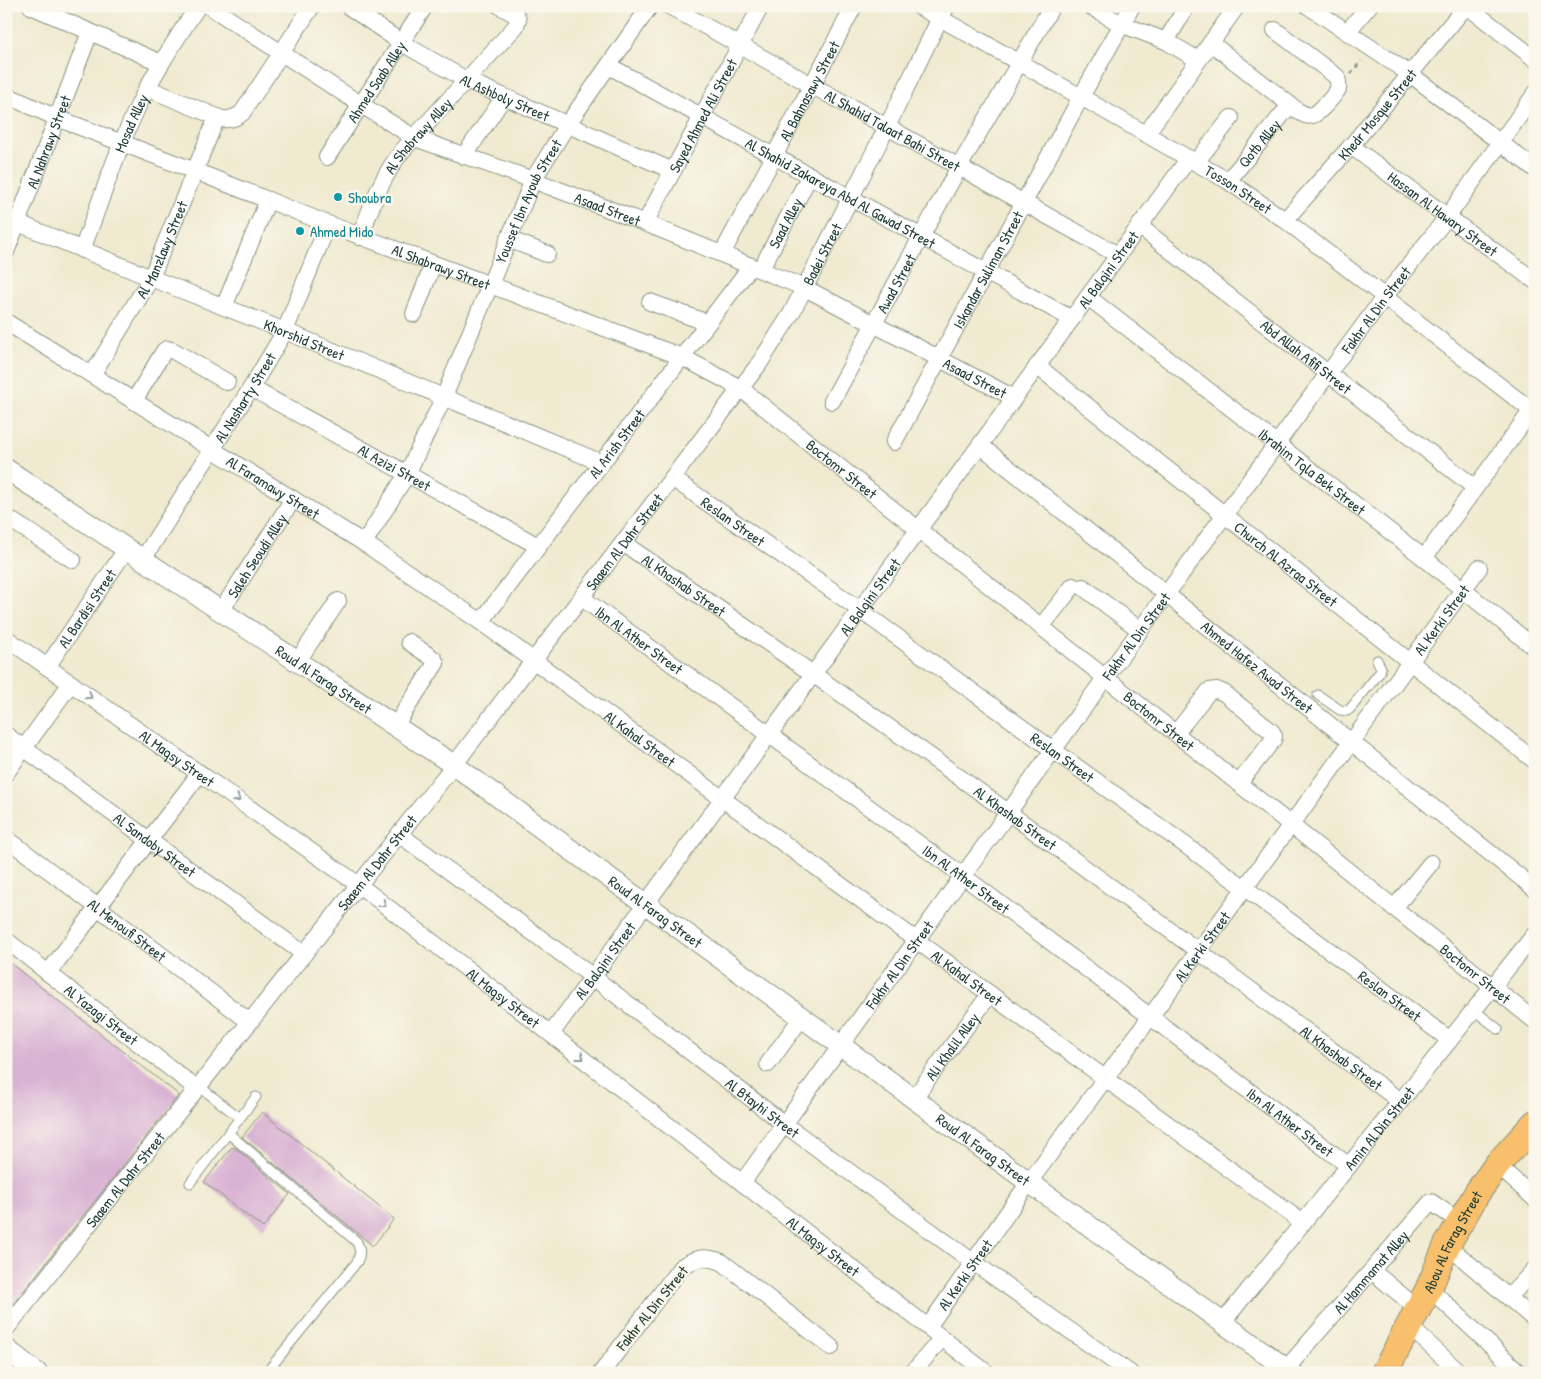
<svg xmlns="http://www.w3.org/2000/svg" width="1541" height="1379" font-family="'Patrick Hand',sans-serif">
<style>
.building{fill:#d9b3d3}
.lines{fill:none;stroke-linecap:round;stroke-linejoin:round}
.service-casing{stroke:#889482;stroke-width:11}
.minor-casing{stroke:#889482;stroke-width:18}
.tertiary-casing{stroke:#889482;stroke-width:22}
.primary-casing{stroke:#889482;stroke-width:28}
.path{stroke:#889482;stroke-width:2.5;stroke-dasharray:4 4;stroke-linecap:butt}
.service{stroke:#fff;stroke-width:9}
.minor{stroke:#fff;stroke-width:16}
.tertiary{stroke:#fff;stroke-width:20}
.primary{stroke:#f8bf6c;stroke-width:26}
.oneway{stroke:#8f9e9a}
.culture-dot{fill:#0f9aa8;stroke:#fbf7ec;stroke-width:2}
.labels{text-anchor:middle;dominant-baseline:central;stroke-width:5;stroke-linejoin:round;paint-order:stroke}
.street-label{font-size:15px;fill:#1f3d34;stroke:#fbf7ec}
.culture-label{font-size:15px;fill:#0d838f;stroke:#fbf7ec;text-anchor:start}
</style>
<rect width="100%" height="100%" fill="#fbf7ec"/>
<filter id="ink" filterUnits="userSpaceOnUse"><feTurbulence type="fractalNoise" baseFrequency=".02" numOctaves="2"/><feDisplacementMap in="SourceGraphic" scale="10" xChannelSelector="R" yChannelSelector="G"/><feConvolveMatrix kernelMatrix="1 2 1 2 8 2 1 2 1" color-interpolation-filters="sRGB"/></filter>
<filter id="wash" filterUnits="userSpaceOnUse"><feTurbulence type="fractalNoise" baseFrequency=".0096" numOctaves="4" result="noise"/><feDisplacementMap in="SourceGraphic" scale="20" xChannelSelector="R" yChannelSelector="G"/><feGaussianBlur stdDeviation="1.12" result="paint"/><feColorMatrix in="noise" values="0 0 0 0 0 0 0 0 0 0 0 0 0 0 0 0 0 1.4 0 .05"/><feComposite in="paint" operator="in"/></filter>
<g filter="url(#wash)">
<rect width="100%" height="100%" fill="#f0ead0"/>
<g id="blocks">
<path class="building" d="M6,960L179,1095L6,1313Z
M262,1112L394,1219L373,1246L242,1137Z
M232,1147L233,1148L234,1147L290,1194L263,1228L204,1182Z"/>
</g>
</g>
<g filter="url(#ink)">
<use href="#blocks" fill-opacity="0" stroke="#889482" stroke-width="1"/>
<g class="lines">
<g class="service-casing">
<path id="service" d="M1318,695L1340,710L1347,711L1350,709L1380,672L1381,668L1377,660
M1474,1010L1498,1029
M200,1087L240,1118
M228,1133L357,1242C360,1250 361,1254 357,1262L266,1373
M190,1183L256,1097"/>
</g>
<g class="minor-casing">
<g id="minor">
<path d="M31,6L161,63"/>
<path id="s1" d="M209,6L360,104L415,138L533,180L645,223L805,288L1014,398"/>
<path id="s2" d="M348,6L402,43L466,80L673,171"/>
<path id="s3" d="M669,6L1118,255"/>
<path id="s4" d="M918,6L1081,97L1228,181L1285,220L1531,410"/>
<path d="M1090,6L1121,24L1166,41L1198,60"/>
<path d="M1308,6L1410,74L1535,169"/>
<path d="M1467,6L1535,59"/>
<path d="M1347,32L1369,6"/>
<path d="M1166,41L1187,6"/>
<path d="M1211,43L1298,111C1303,114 1307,117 1313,115C1319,113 1335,95 1338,89C1339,85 1338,81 1337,77L1275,30"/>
<path id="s5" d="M609,66L1072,319"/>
<path d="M147,88L222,119C230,120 236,118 242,113L312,6"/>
<path id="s6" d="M6,95L57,118L195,171L328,224L682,357L740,388L1291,825L1535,1021"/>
<path d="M1146,134L1237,6"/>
<path id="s7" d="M1351,146L1535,281"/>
<path d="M464,156L504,97"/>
<path id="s8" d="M327,157L425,6"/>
<path d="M1196,162L1231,118"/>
<path id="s9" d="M1228,181L1290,105"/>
<path id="s10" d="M6,218L151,278L285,331L602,463"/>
<path id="s11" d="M1285,220L1351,146L1466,6"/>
<path id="s12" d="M645,223L761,6"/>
<path id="s13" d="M1139,226L1474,487"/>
<path id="s14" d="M360,237C372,205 381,178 402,151L516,26L518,19L516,15L500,6"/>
<path d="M508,239L547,254"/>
<path id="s15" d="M82,250C102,198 119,143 144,94C160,63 179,35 198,6"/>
<path id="s16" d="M6,252L90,32"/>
<path id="s17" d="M722,254L854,6"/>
<path id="s18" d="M761,269L810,175"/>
<path id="s19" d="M1088,297L1424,558L1535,648"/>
<path d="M650,302L708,323"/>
<path d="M224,307L268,200"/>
<path d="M414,314L433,264"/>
<path id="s20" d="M6,322L364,543L481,622L1303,1223"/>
<path id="s21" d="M1037,366L1535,761"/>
<path id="s22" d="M92,375L151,278L217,117"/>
<path id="s23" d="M251,388L538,546"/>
<path d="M134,401L164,351L167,349L172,350L227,382"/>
<path id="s24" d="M832,401L959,167L1052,6"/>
<path id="s25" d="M894,442L1081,97L1132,6"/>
<path id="s26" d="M980,445L1535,889"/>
<path id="s27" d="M672,478L860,610L1053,750L1245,888L1450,1040"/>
<path d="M6,517L73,560"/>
<path id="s28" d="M364,543L407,474L444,397L533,180L567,125L650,6"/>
<path id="s29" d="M623,543C753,632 882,721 1009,813C1141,908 1270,1004 1400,1101"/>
<path d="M1424,558L1535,406"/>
<path id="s30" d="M143,559L251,388L285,331L328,224"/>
<path d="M1083,587L1140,630"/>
<path id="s31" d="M582,598L963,876L1349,1166"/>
<path id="s32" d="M221,611L293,499"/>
<path id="s33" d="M481,622L751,266"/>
<path d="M1041,627L1073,586"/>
<path id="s34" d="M6,638L359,885L987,1373"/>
<path d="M297,662L338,601"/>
<path id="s35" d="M47,667L127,548"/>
<path d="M395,726L436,663L434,659L409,642"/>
<path d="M1176,733L1209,691L1217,690L1224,693L1272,732L1274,736L1273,740L1239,783"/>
<path id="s36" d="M6,735L304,954"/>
<path d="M6,773L71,683"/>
<path id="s37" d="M399,834L593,977L784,1124L973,1262L1130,1373"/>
<path id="s38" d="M6,838L250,1022"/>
<path d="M1394,908L1431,863"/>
<path id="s39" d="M6,940L197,1089"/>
<path d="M48,973L200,773"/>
<path id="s40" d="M551,1034L1189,158"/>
<path d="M768,1064L802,1017"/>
<path id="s41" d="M914,1098L990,994"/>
<path d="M1497,1165L1535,1199"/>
<path id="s42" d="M742,1183L1105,678L1385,296L1448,216L1535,94"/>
<path d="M1447,1245L1535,1320"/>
<path d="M1372,1271L1418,1309"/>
<path d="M1429,1288L1520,1373"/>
<path d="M1509,1297L1535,1269"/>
<path id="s43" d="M1223,1322L1535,934"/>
<path d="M1409,1326L1460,1373"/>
<path id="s44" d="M928,1327L1030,1181L1479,568"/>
<path id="s45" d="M6,1329L454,765L759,364L791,314L887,127L940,18L947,6"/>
<path id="s46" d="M1286,1369L1431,1202L1460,1222"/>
<path d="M914,1371L942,1338"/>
<path d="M601,1373L681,1267C697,1257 704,1256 722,1262L831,1347"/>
</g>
</g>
<g class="tertiary-casing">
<g id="tertiary">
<path id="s47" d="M6,469L454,765L1292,1373"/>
<path d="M6,1349L37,1373"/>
</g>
</g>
<g class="primary-casing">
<g id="primary">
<path id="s48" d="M1384,1373L1429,1288L1447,1245L1477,1193L1497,1165L1535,1123"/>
</g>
</g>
<path class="path" d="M1351,74L1361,61"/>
<use href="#service" class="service"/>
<use href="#minor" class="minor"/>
<use href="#tertiary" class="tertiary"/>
<use href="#primary" class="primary"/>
</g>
<defs><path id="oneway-chevron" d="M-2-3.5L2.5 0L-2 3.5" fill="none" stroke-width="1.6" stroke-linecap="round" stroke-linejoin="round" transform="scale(1.25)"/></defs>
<g class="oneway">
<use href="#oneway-chevron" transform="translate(89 696) rotate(35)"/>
<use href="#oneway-chevron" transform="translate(237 799) rotate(35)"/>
<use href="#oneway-chevron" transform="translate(383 904) rotate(38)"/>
<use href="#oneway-chevron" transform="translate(581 1057) rotate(38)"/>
</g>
</g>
<g class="culture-dot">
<circle cx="338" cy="197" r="5"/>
<circle cx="300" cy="231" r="5"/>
</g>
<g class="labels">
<g class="street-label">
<text stroke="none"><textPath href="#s8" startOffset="90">Ahmed Saab Alley</textPath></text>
<text stroke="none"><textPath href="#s17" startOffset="185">Al Bahnasawy Street</textPath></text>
<text stroke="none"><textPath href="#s2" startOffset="182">Al Ashboly Street</textPath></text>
<text stroke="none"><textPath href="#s11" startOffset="140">Khedr Mosque Street</textPath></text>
<text stroke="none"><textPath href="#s12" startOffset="122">Sayed Ahmed Ali Street</textPath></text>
<text stroke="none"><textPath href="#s15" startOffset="136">Mosad Alley</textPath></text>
<text stroke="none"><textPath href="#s3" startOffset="256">Al Shahid Talaat Bahi Street</textPath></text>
<text stroke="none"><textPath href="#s14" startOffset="118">Al Shabrawy Alley</textPath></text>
<text stroke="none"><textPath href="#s16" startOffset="118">Al Nahrawy Street</textPath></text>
<text stroke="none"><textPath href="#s9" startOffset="49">Qotb Alley</textPath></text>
<text stroke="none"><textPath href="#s4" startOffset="369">Tosson Street</textPath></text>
<text stroke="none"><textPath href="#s5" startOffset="264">Al Shahid Zakareya Abd Al Gawad Street</textPath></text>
<text stroke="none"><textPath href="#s28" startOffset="380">Youssef Ibn Ayoub Street</textPath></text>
<text stroke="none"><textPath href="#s1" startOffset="450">Asaad Street</textPath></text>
<text stroke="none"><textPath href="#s7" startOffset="114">Hassan Al Hawary Street</textPath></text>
<text stroke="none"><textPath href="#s18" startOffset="52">Saad Alley</textPath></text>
<text stroke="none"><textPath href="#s22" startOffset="144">Al Manzlawy Street</textPath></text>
<text stroke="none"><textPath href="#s45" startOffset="1351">Badei Street</textPath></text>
<text stroke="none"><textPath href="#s6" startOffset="468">Al Shabrawy Street</textPath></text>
<text stroke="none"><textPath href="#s25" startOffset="196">Iskandar Suliman Street</textPath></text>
<text stroke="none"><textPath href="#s40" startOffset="946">Al Balqini Street</textPath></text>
<text stroke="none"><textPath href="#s24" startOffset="134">Awad Street</textPath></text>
<text stroke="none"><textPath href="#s42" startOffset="1079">Fakhr Al Din Street</textPath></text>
<text stroke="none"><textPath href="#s10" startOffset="322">Khorshid Street</textPath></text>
<text stroke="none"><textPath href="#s13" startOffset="212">Abd Allah Afifi Street</textPath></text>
<text stroke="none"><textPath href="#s1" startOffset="855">Asaad Street</textPath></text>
<text stroke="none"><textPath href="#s30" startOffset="191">Al Nasharty Street</textPath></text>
<text stroke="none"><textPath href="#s33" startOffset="224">Al Arish Street</textPath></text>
<text stroke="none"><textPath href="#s23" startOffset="164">Al Azizi Street</textPath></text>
<text stroke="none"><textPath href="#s6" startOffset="921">Boctomr Street</textPath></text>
<text stroke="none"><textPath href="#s19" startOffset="284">Ibrahim Tqla Bek Street</textPath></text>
<text stroke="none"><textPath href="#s20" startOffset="314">Al Faramawy Street</textPath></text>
<text stroke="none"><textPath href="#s27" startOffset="75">Reslan Street</textPath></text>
<text stroke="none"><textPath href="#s45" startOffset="1001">Saaem Al Dahr Street</textPath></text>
<text stroke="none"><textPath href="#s32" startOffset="66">Saleh Seoudi Alley</textPath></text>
<text stroke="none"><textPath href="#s21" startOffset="318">Church Al Azraa Street</textPath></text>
<text stroke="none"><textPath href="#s29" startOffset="74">Al Khashab Street</textPath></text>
<text stroke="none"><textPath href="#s40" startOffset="541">Al Balqini Street</textPath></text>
<text stroke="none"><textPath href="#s35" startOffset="71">Al Bardisi Street</textPath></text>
<text stroke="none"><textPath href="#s44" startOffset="874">Al Kerki Street</textPath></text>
<text stroke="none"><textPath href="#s42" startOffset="674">Fakhr Al Din Street</textPath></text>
<text stroke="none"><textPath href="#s31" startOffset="71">Ibn Al Ather Street</textPath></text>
<text stroke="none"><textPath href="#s26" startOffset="355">Ahmed Hafez Awad Street</textPath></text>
<text stroke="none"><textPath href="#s47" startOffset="381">Roud Al Farag Street</textPath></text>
<text stroke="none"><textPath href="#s6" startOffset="1326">Boctomr Street</textPath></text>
<text stroke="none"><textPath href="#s20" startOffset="759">Al Kahal Street</textPath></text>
<text stroke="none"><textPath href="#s34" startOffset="209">Al Maqsy Street</textPath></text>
<text stroke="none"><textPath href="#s27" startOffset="480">Reslan Street</textPath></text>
<text stroke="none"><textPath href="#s29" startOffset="479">Al Khashab Street</textPath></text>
<text stroke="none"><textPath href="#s36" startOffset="185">Al Sandoby Street</textPath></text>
<text stroke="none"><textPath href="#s45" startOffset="596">Saaem Al Dahr Street</textPath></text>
<text stroke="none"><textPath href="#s31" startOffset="476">Ibn Al Ather Street</textPath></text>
<text stroke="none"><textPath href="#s47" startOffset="786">Roud Al Farag Street</textPath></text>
<text stroke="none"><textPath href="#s38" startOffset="152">Al Menoufi Street</textPath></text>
<text stroke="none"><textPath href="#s44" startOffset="469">Al Kerki Street</textPath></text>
<text stroke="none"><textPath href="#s40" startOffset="91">Al Balqini Street</textPath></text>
<text stroke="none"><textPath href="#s42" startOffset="269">Fakhr Al Din Street</textPath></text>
<text stroke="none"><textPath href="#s6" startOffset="1731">Boctomr Street</textPath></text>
<text stroke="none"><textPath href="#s20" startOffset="1164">Al Kahal Street</textPath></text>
<text stroke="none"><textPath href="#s27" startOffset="885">Reslan Street</textPath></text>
<text stroke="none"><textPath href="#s34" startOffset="614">Al Maqsy Street</textPath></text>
<text stroke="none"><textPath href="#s39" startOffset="121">Al Yazagi Street</textPath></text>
<text stroke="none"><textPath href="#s41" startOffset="64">Ali Khalil Alley</textPath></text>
<text stroke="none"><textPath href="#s29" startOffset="884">Al Khashab Street</textPath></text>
<text stroke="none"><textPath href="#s37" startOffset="455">Al Btayhi Street</textPath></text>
<text stroke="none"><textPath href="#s31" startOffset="881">Ibn Al Ather Street</textPath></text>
<text stroke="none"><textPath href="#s43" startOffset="249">Amin Al Din Street</textPath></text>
<text stroke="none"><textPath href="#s47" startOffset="1191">Roud Al Farag Street</textPath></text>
<text stroke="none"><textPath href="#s45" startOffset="191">Saaem Al Dahr Street</textPath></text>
<text stroke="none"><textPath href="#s48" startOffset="148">Abou Al Farag Street</textPath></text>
<text stroke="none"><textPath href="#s34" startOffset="1019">Al Maqsy Street</textPath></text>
<text stroke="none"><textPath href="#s46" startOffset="129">Al Hammamat Alley</textPath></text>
<text stroke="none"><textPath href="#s44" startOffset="64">Al Kerki Street</textPath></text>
<text transform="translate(652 1308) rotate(-51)">Fakhr Al Din Street</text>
</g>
<g class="culture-label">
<text x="348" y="197">Shoubra</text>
<text x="310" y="231">Ahmed Mido</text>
</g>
</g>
<rect width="1541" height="1379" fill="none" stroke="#fbf7ec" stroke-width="25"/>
</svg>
